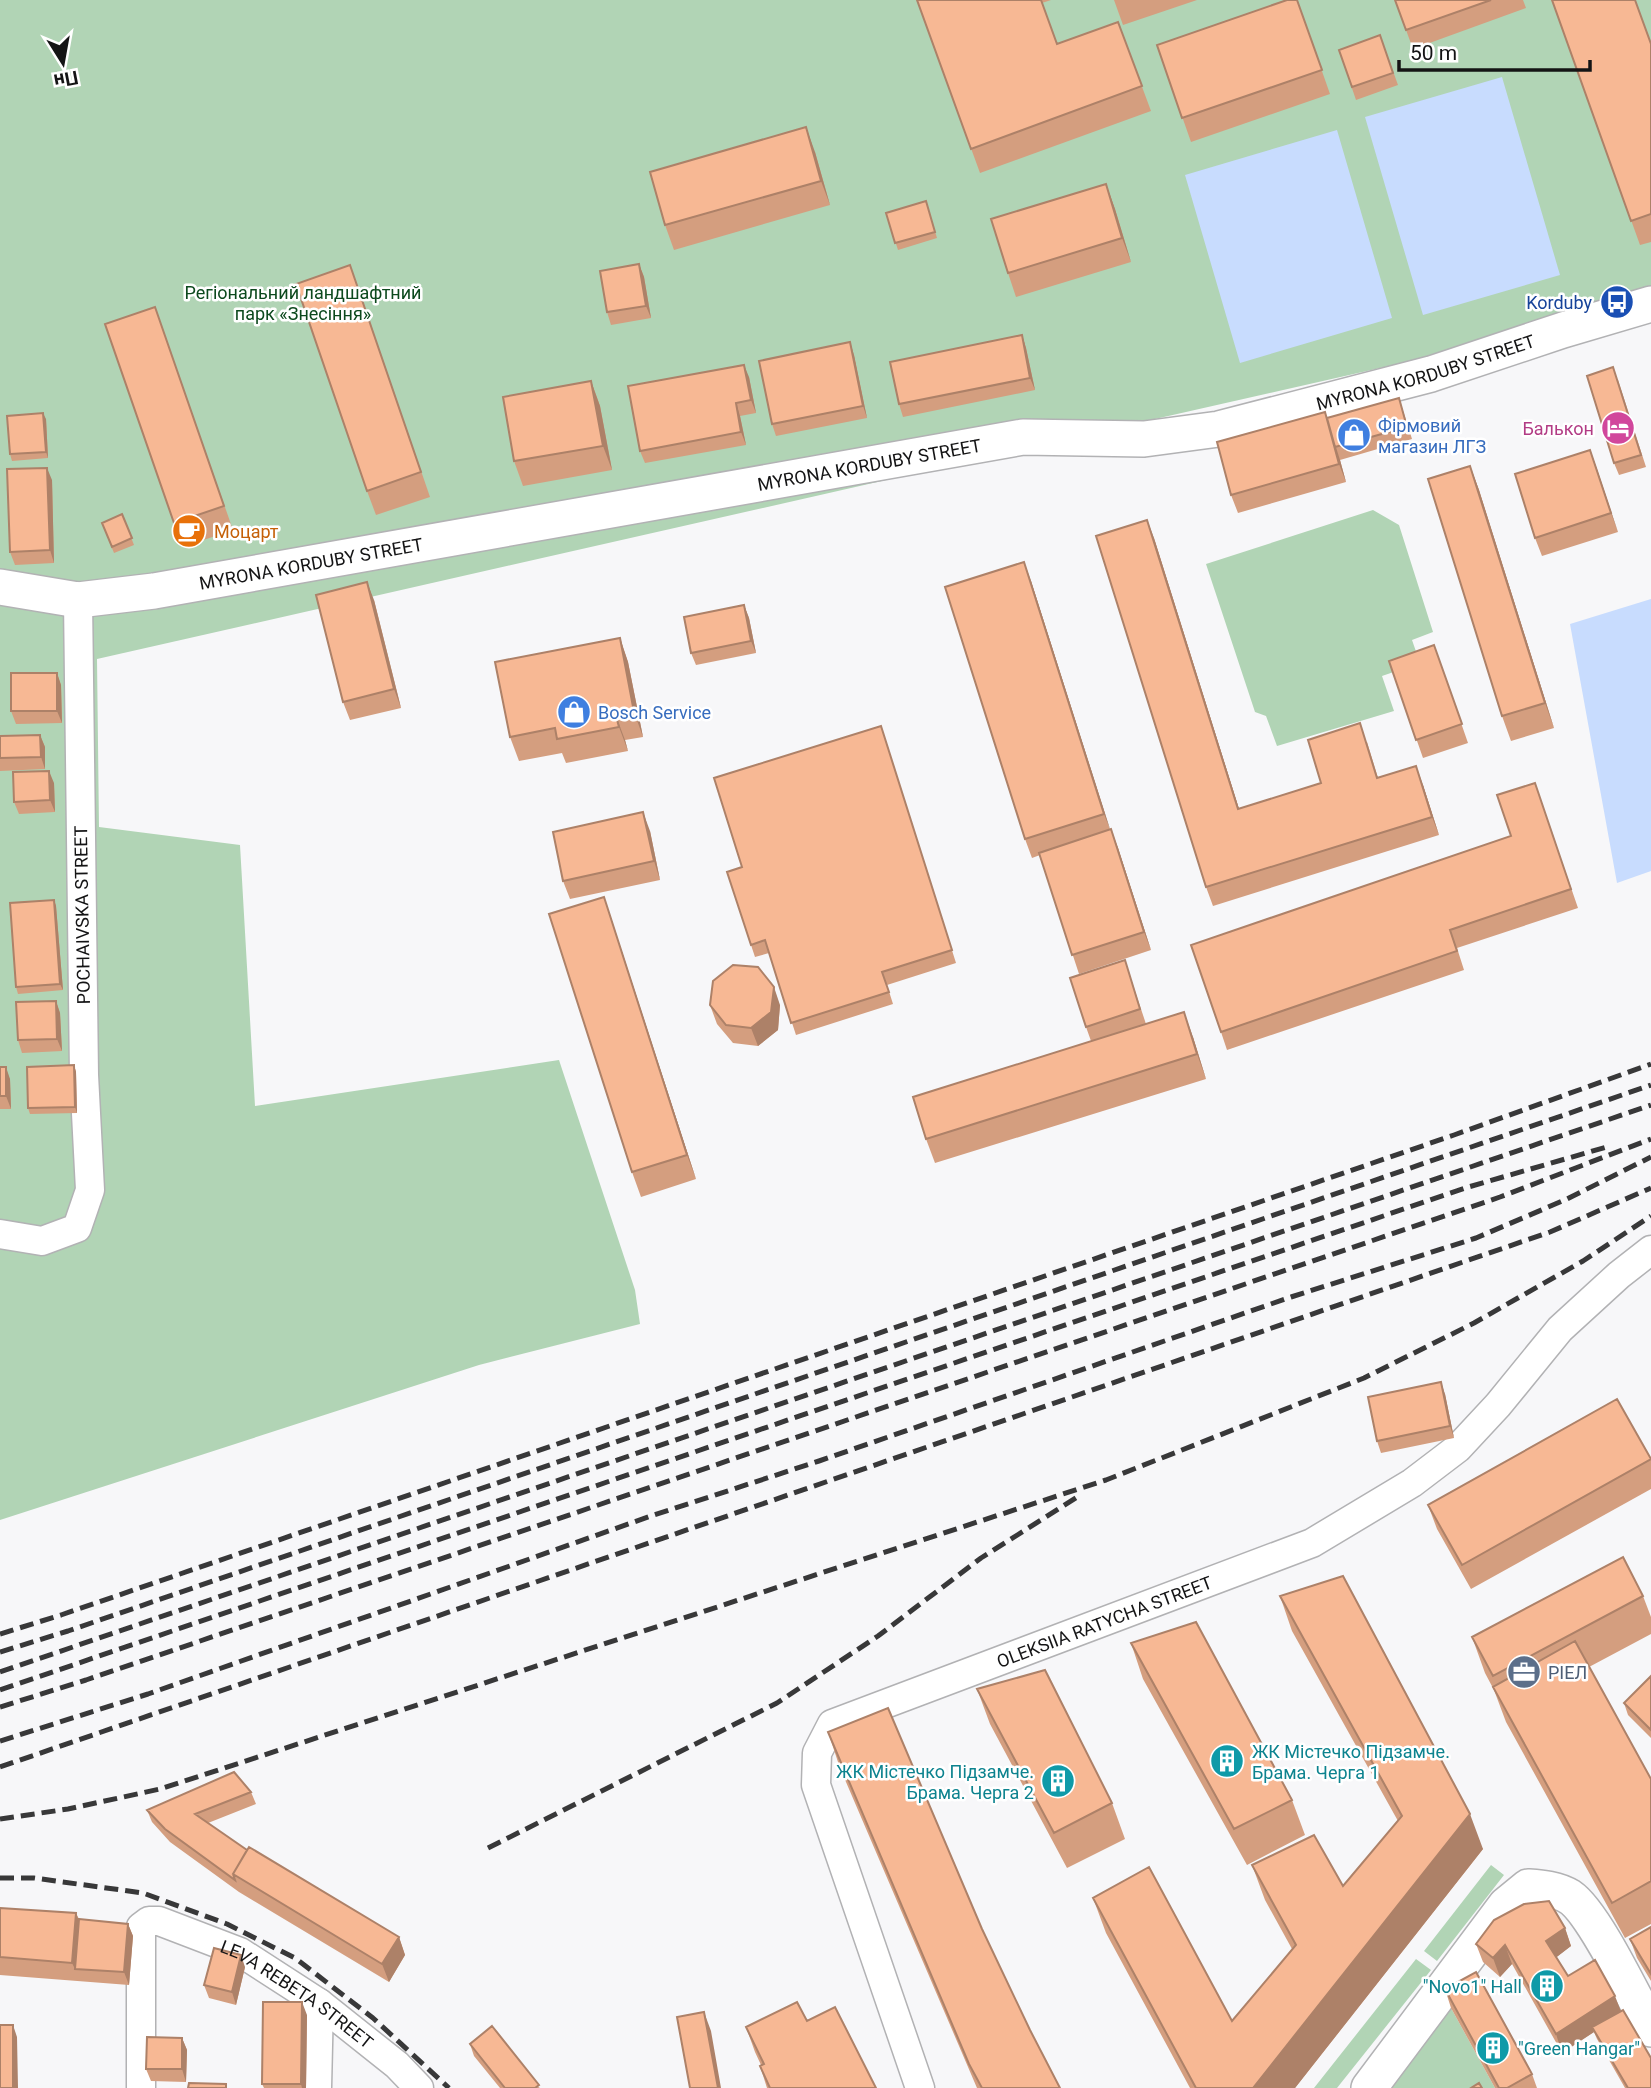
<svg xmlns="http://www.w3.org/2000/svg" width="1651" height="2088" font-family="Roboto,sans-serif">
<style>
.green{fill:#b1d4b5}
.water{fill:#c8dcfe}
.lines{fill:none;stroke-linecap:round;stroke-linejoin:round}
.minor-casing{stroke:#b2b2b4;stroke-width:31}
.tertiary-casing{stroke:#b2b2b4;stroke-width:38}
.minor{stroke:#fff;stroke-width:28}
.tertiary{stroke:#fff;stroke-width:35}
.rail{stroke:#383839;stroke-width:5;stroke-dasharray:14 7;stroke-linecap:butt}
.wall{fill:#d49e7f}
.shaded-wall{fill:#ad8168}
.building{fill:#f7b894;stroke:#ad8168;stroke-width:2}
.labels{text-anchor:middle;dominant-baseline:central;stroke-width:5;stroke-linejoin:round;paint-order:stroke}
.park-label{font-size:18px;fill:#0c491d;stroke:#fff}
.transit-label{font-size:18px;fill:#164399;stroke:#fff;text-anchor:end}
.street-label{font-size:18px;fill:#141415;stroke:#fff}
.shop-label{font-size:18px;fill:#366cbe;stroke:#fff;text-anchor:start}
.hotel-label{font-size:18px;fill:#b23c85;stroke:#fff;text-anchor:end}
.food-label{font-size:18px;fill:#c56008;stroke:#fff;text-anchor:start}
.service-label{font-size:18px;fill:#4e5e75;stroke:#fff;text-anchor:start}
.culture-label{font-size:18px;fill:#0d838f;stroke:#fff;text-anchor:start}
</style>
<rect width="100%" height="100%" fill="#f7f7f9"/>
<path class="green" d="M0,0H1651V295L1477,346L97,659L99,827L240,845L255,1106L559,1060L635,1290L640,1324L479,1365L0,1520Z
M1373,510L1399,525L1433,632L1412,640L1420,663L1382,676L1394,711L1277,746L1266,716L1255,712L1206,564Z
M1491,1865L1504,1875L1437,1961L1424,1951Z
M1416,1959L1431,1970L1337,2088H1314Z
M1451,2008L1495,2088H1390Z"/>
<path class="water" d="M1502,77L1560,275L1423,315L1365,117Z
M1337,130L1392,318L1240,363L1185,175Z
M1651,599V871L1617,883L1570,624Z"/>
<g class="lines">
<g class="minor-casing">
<g id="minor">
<path d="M0,1234L42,1241L77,1228L90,1190L84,1075L78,600"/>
<path id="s1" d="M141,2088V1927L149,1921H159L240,1952L319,2003L397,2065L419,2088"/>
<path d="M317,2088L319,2003"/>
<path id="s2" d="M920,2088L816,1785L817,1753L832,1724L1312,1543L1412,1483L1458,1448L1498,1405L1560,1329L1619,1275L1651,1250"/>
</g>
</g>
<g class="tertiary-casing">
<g id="tertiary">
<path id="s3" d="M0,587L78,600L154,591L1023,437L1144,439L1219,429L1431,374L1563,330L1651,304"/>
<path d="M1369,2088L1506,1905L1528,1887C1542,1888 1557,1889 1570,1897C1594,1913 1635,2000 1651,2029"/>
</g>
</g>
<use href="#minor" class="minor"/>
<use href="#tertiary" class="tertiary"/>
<path class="rail" d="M0,1634L61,1615L1454,1135L1651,1064
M0,1652L68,1631L1651,1085
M0,1672L1651,1105
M0,1690L1465,1188L1610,1146
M0,1707L86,1680L1500,1197L1651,1139
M0,1741L148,1694L651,1516L819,1461L1291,1297L1476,1238L1567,1199L1651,1157
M0,1767L1550,1232L1651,1188
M0,1819L68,1809L160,1789L1106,1480L1364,1378L1474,1323L1583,1261L1651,1216
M488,1848L777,1703L878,1636L981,1558L1079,1496
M0,1878H34L143,1893L227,1924L295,1958L373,2018L449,2088"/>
</g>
<path class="wall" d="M917,0H1051L1042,3L1057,44L1118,22L1151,111L980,173Z
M1114,0H1197L1123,25Z
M1297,0L1330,94L1191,142L1157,45Z
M1395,0H1523L1526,8L1413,49Z
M1552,0L1651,44V242L1640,245Z
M1380,35L1398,85L1356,100L1339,50Z
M815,152L830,205L674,250L665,225Z
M1106,184L1115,209L1131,262L1016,297L1008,273Z
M926,201L937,238L898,250L886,213Z
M639,264L644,277L651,318L611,325L607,312Z
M359,290L430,497L376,515L367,491Z
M155,307L233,530L183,547L174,523Z
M1022,335L1026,348L1035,390L903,417L899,404Z
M854,355L867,418L776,436L772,424Z
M749,377L756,413L740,416L746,445L645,463L640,451Z
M1618,380L1646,467L1619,475L1614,463Z
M591,381L600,406L612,470L523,486L514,461Z
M1399,398L1412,439L1340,460L1346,482L1238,513L1231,495L1327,418Z
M46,419L48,458L12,461L10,454Z
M1590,450L1618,532L1542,556L1535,538Z
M1470,466L1479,490L1554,728L1511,741L1502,716Z
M52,480L54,563L15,565L10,552Z
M122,514L134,545L114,553L102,523Z
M1154,538L1239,809L1321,783L1367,742L1378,778L1423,785L1439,835L1213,906L1206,887Z
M1031,581L1110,830L1118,848L1151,950L1079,974L1040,855L1032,858L1025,839Z
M374,600L401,708L350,720L343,702Z
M744,605L749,618L756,653L696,665L691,653Z
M620,638L628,662L643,737L625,740L628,751L566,763L562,753L519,761L510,737Z
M1434,645L1468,743L1423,758L1389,661Z
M57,673L61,685L62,723L16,724L11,711Z
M881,726L956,963L887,985L893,1004L796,1035L769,953L755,957L751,945L742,867Z
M40,735L45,747V769L0,771V736Z
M54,783L55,812L19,814L14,802Z
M1535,783L1578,908L1457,948L1464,970L1227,1050L1221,1032L1511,836Z
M650,831L660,880L570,899L563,881Z
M604,897L696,1179L641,1197L632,1172Z
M54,900L56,906L63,990L18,994L16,987Z
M1131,979L1146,1024L1193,1037L1206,1079L935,1163L926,1139L1091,1041L1086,1027Z
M56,1001L60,1013L62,1051L22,1053L18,1040Z
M710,1005H780L778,1030L758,1046L733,1043L717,1024Z
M74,1065L76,1072L77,1113L30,1114L28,1108Z
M0,1067L10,1079L11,1109H0Z
M1445,1394L1454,1438L1381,1453L1377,1441Z
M1651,1459V1489L1471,1589L1437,1529L1428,1505Z
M1280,1596L1483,1849L1295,2088H1190L1106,1933L1093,1898L1232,2021L1292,1949L1265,1900L1252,1865L1343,1886L1398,1821L1292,1631Z
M1643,1596L1651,1617V1634L1589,1667L1651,1779V1924L1625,1938L1506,1722L1494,1690L1485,1673L1472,1637Z
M1131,1643L1292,1800L1305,1835L1247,1865L1143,1679Z
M1651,1676V1738L1628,1715L1624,1703Z
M977,1689L1112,1803L1125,1839L1067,1868L990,1724Z
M828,1732L982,1929L1030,2030L1060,2088H977L840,1768Z
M251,1792L256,1804L208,1823L247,1850L399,1937L405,1955L389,1982L239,1892L170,1842L152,1822L147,1810Z
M0,1908L76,1913L79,1919L128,1924L133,1936L129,1985L0,1975Z
M1651,1927V1981L1637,1958L1630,1939Z
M1565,1928L1571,1946L1556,1957L1568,1976L1621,2011L1651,2088H1625L1597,2039L1594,2032L1562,2053L1512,1964L1500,1977L1483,1962L1476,1944Z
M245,1967L236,2005L209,1998L204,1985Z
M1445,1989L1532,2074L1537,2088H1495L1451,2008Z
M307,2015L306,2088H264L262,2084Z
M807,2021L876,2088H767L760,2066L761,2065L755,2052L746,2027Z
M182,2038L187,2050L186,2082L151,2081L146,2069Z
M470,2044L540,2088H500L474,2056Z"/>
<path class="shaded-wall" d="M806,127L815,152L830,205L821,181Z
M1106,184L1115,209L1131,262L1122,238Z
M639,264L644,277L651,318L646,306Z
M1022,335L1026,348L1035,390L1030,378Z
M850,342L854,355L867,418L863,406Z
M744,365L749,377L756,413L751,400Z
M591,381L600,406L612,470L603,446Z
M736,403L740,416L746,445L741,432Z
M1325,412L1340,460L1346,482L1339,464Z
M43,413L46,419L48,458L46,452Z
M1590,450L1597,469L1618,532L1611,513Z
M1470,466L1479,490L1554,728L1545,703Z
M47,468L52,480L54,563L50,550Z
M1147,520L1154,538L1245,828L1238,809Z
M1024,562L1031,581L1111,832L1104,814Z
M367,582L374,600L401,708L394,689Z
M744,605L749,618L756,653L751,641Z
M620,638L628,662L643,737L634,712Z
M57,673L61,685L62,723L57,711Z
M616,716L625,740L628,751L619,727Z
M40,735L45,747V769L41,757Z
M1416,766L1423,785L1439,835L1432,817Z
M49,771L54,783L55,812L50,800Z
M643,812L650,831L660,880L654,861Z
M1111,829L1118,848L1151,950L1144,932Z
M604,897L612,921L696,1179L687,1155Z
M54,900L56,906L63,990L60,984Z
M774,987L780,1005L778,1030L758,1046L751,1028Z
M56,1001L60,1013L62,1051L57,1039Z
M1184,1012L1193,1037L1206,1079L1197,1054Z
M74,1065L76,1072L77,1113L75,1107Z
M6,1067L10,1079L11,1109L6,1096Z
M1441,1382L1445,1394L1454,1438L1450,1426Z
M1470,1814L1483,1849L1295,2088H1253Z
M76,1913L83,1932L75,1969L72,1963Z
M128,1924L133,1936L129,1985L124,1972Z
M1565,1928L1571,1946L1553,1960L1546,1941Z
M399,1937L405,1955L389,1982L382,1964Z
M1505,1945L1512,1964L1500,1977L1493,1958Z
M241,1955L245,1967L236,2005L232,1992Z
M1615,1996L1622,2014L1592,2027L1594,2032L1562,2053L1556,2034Z
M302,2002L307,2015L306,2088H302L301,2084Z
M704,2012L711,2031L721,2088H718Z
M13,2025L17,2037L18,2088H13Z
M182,2038L187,2050L186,2082L182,2069Z"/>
<path class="building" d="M917,0H1041L1057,44L1118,22L1142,86L971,149Z
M1287,0H1297L1322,70L1182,118L1157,45Z
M1395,0H1491L1406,30Z
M1552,0H1635L1651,44V214L1631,221Z
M1380,35L1393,73L1352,87L1339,50Z
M806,127L821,181L665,225L650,172Z
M1106,184L1122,238L1008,273L991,219Z
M926,201L935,232L895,243L886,213Z
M639,264L646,306L607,312L600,271Z
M350,265L421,472L367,491L296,284Z
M155,307L224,506L174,523L105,324Z
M1022,335L1030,378L899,404L890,362Z
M850,342L863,406L772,424L759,361Z
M744,365L751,400L736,403L741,432L640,451L628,386Z
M1613,367L1641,455L1614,463L1587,376Z
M591,381L603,446L514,461L503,397Z
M1399,398L1407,427L1335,447L1327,418Z
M1325,412L1339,464L1231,495L1217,442Z
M43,413L46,452L10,454L7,416Z
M1590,450L1611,513L1535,538L1515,474Z
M1470,466L1545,703L1502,716L1428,479Z
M47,468L50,550L10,552L7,469Z
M122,514L132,538L112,547L102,523Z
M1147,520L1238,809L1321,783L1308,740L1360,723L1377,778L1416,766L1432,817L1206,887L1096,536Z
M1024,562L1104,814L1025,839L945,587Z
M367,582L394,689L343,702L316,595Z
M744,605L751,641L691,653L684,617Z
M620,638L634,712L616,716L619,727L557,739L555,728L510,737L495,662Z
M1434,645L1462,724L1416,740L1389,661Z
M11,673H57V711H11Z
M881,726L952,950L882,972L889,992L791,1023L765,940L751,945L727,872L742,867L714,778Z
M40,735L41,757L0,758V736Z
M49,771L50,800L14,802L13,772Z
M1535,783L1571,889L1450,930L1457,951L1221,1032L1191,945L1511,836L1497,795Z
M643,812L654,861L563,881L553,832Z
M1111,829L1144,932L1072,955L1039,853Z
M604,897L687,1155L632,1172L549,914Z
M54,900L60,984L16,987L10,903Z
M1125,960L1140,1009L1086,1027L1070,978Z
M733,965L758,967L774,987L771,1012L751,1028L726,1025L710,1005L713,981Z
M56,1001L57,1039L18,1040L16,1002Z
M1184,1012L1197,1054L926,1139L913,1097Z
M74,1065L75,1107L28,1108L27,1067Z
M0,1067H6V1096H0Z
M1441,1382L1450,1426L1377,1441L1368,1397Z
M1617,1399L1651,1459L1462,1565L1428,1505Z
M1623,1557L1643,1596L1493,1676L1472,1637Z
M1343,1576L1470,1814L1253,2088H1196L1093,1898L1149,1867L1232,2021L1296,1945L1252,1865L1314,1835L1343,1886L1402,1816L1280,1596Z
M1196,1622L1292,1800L1234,1829L1131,1643Z
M1575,1641L1651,1779V1881L1612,1903L1493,1687Z
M1045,1670L1112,1803L1054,1833L977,1689Z
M1651,1676V1730L1624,1703Z
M888,1708L982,1929L1030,2030L1060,2088H982L969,2064L828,1732Z
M234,1772L251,1792L195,1814L247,1850L233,1874L235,1880L165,1829L147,1810Z
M249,1847L399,1937L382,1964L233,1874Z
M1549,1901L1565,1928L1546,1941L1568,1976L1595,1960L1615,1996L1556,2034L1505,1945L1493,1958L1476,1944L1494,1920L1524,1904Z
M0,1908L76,1913L72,1963L0,1957Z
M79,1919L128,1924L124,1972L75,1969Z
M1651,1927V1974L1630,1939Z
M214,1948L241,1955L232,1992L204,1985Z
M1476,1972L1532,2074L1507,2088H1499L1445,1989Z
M263,2002H302L301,2084H262Z
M797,2002L807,2021L835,2007L876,2088H770L760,2066L764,2064L746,2027Z
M1623,2010L1651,2058V2088H1628L1592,2027Z
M704,2012L718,2088H690L677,2017Z
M0,2025H13V2088H0Z
M492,2026L539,2085L535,2088H505L470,2044Z
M147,2037L182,2038V2069H146Z
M189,2083L226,2084V2088H188Z
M1479,2083L1482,2088H1471Z"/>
<defs>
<g id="bus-disc" transform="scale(1.75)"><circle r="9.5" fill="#1a4fb4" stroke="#fff"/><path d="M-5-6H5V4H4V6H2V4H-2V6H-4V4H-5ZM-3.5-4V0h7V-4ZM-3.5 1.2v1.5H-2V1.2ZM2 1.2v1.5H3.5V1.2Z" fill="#fff"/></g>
<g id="hotel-disc" transform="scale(1.75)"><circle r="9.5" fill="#d1479c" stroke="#fff"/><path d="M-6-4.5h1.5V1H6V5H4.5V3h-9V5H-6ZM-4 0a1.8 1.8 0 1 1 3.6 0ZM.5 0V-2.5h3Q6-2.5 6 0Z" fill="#fff"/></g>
<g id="shop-disc" transform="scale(1.75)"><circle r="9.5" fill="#3f7fe0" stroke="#fff"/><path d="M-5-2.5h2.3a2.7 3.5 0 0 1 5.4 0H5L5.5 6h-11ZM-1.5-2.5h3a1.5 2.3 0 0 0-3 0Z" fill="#fff"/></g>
<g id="cafe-disc" transform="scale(1.75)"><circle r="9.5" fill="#e8710a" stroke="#fff"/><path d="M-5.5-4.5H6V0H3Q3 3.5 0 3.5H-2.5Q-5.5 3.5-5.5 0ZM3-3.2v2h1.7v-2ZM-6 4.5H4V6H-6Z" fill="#fff"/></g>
<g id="office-disc" transform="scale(1.75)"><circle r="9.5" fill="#5c6f8a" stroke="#fff"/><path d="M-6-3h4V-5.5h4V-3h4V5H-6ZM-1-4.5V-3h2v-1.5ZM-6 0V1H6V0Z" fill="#fff"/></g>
<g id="building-disc" transform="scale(1.75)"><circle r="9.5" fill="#0f9aa8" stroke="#fff"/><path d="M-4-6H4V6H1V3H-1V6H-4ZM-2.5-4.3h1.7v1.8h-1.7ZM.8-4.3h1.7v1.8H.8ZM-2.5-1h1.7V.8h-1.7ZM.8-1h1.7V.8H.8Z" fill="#fff"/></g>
</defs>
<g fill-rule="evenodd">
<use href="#bus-disc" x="1617" y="302"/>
<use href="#hotel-disc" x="1618" y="428"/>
<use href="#shop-disc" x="1354" y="435"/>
<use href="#cafe-disc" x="189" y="531"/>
<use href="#shop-disc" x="574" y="712"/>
<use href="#office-disc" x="1524" y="1672"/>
<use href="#building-disc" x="1227" y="1761"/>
<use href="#building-disc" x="1058" y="1781"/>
<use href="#building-disc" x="1547" y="1986"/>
<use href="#building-disc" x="1493" y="2048"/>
</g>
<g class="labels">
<g class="park-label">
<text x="303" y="292">Регіональний ландшафтний<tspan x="303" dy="21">парк «Знесіння»</tspan></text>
</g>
<g class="transit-label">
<text x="1592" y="302">Korduby</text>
</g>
<g class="street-label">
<text stroke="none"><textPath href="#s3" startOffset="1449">MYRONA KORDUBY STREET</textPath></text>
<text stroke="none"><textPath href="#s3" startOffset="882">MYRONA KORDUBY STREET</textPath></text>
<text stroke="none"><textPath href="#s3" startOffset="315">MYRONA KORDUBY STREET</textPath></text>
<text transform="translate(82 915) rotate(-91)">POCHAIVSKA STREET</text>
<text stroke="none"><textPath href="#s2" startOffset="676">OLEKSIIA RATYCHA STREET</textPath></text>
<text stroke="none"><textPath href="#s1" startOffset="338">LEVA REBETA STREET</textPath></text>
</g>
<g class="shop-label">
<text x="1378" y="425">Фірмовий<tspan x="1378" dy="21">магазин ЛГЗ</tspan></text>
<text x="598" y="712">Bosch Service</text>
</g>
<g class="hotel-label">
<text x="1594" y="428">Балькон</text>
</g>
<g class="food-label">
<text x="214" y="531">Моцарт</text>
</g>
<g class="service-label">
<text x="1548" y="1672">РІЕЛ</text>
</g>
<g class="culture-label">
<text x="1252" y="1751">ЖК Містечко Підзамче.<tspan x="1252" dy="21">Брама. Черга 1</tspan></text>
<text x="1034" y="1771" text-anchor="end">ЖК Містечко Підзамче.<tspan x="1034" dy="21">Брама. Черга 2</tspan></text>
<text x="1522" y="1986" text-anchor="end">"Novo1" Hall</text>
<text x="1518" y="2048">"Green Hangar"</text>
</g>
</g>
<g transform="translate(63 63) rotate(169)" stroke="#ffffff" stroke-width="5" paint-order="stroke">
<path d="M0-5L12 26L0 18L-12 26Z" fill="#141415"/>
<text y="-10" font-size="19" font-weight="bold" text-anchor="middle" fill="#141415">Пн</text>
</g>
<path d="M1399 60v10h191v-10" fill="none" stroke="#141415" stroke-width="3.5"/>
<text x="1410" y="60" font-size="21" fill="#141415" stroke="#ffffff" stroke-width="5" paint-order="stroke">50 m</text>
</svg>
